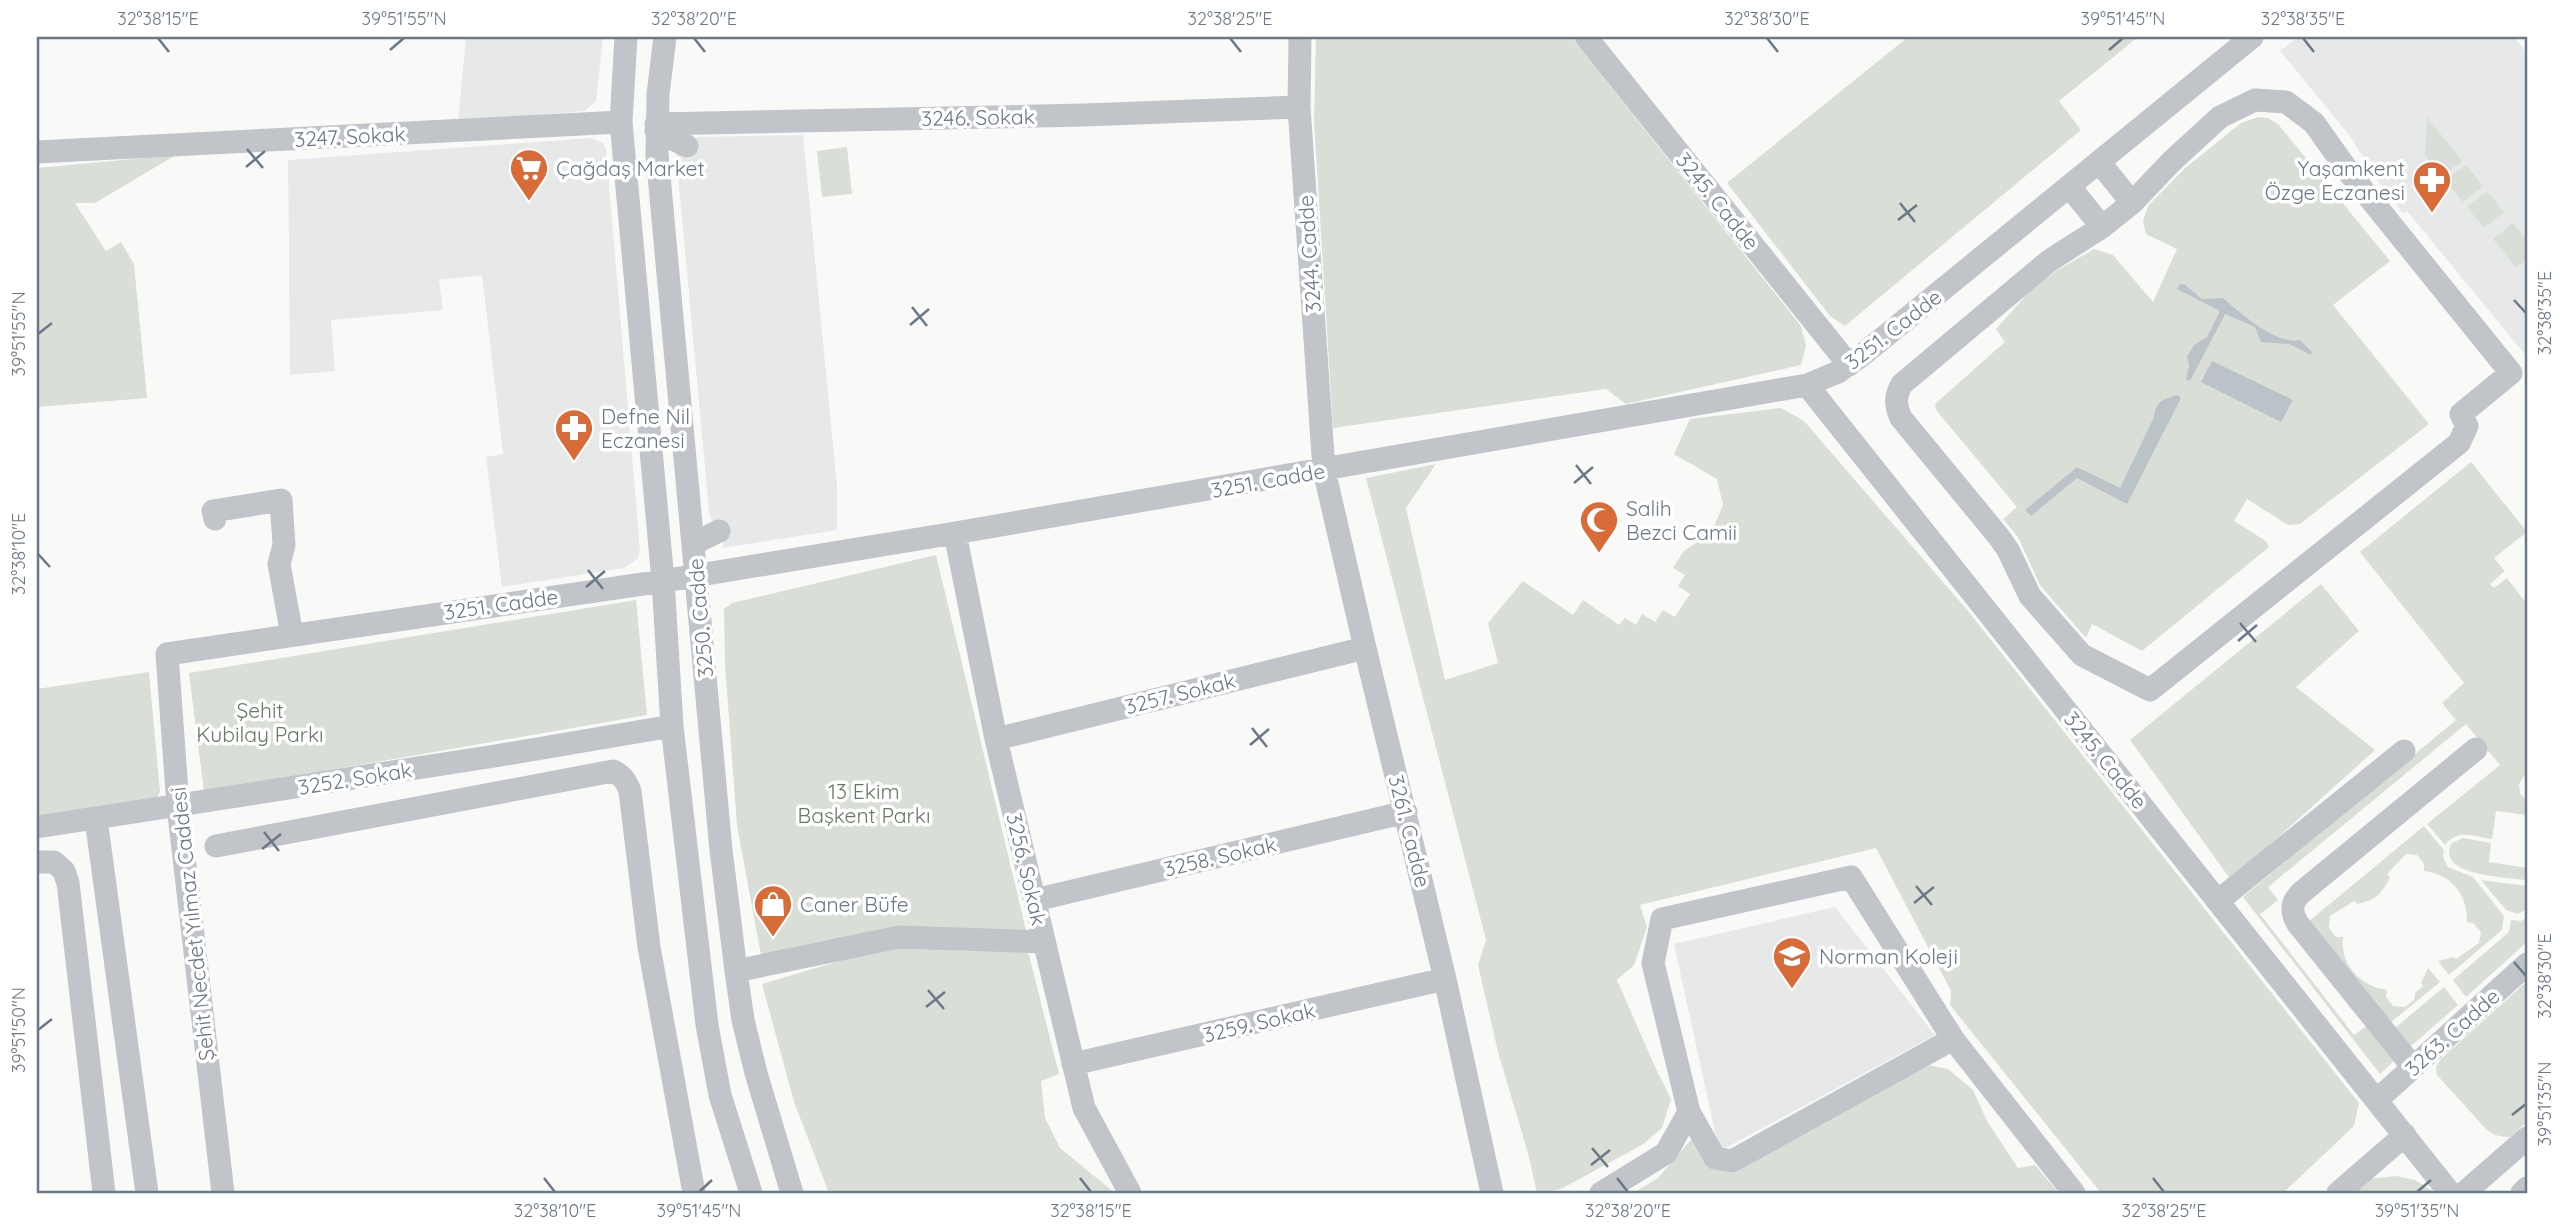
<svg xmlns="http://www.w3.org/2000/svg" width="2564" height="1230" font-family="Quicksand,sans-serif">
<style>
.built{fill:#e7e9e9}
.green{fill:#d9ded7}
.water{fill:#bac3c8}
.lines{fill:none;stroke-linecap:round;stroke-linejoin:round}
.minor{stroke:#c1c5c9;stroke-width:23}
.ticks{fill:none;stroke:#6b7887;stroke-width:2.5}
.labels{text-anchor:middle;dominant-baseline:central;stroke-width:7;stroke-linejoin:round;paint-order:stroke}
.street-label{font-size:21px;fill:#6b7887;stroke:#fff}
.poi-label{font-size:21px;fill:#6b7887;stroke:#fff;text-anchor:start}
.park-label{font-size:21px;fill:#677965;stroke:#fff}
.neatline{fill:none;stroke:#6b7887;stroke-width:2.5}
.ticks-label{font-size:18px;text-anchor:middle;fill:#6b7887}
</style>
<rect width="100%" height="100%" fill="#f9faf8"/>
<path class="built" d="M466,37H603L596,101L585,111L458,121Z
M2298,37H2514L2527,53V357L2407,211L2403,213L2378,181L2350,136L2280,51Z
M803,135L837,486V530L722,548L723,543L717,526L712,524L709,511L676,154L698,137Z
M592,138L603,143L606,149L640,549L638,558L624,568L502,587L486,457L503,454L482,275L439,280L443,310L331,320L335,371L290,375L288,160Z
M1835,907L1935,1035L1724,1149L1718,1146L1674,944Z"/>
<path class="green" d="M1316,37H1571L1801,326L1806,346L1801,365L1626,404L1606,389L1333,428L1314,120Z
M1908,37H2138L2059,101L2081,130L1845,326L1830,316L1727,183Z
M2258,117L2268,118L2278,124L2390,261L2333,305L2429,424L2300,524L2288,525L2247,499L2234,521L2266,541L2269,547L2142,651L2092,624L2086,638L2040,585L2018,537L2003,519L2017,507L1936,410L1935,404L2005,342L1996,329L2031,290L2056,271L2094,249L2113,255L2153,302L2177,249L2146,234L2143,221L2148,206L2184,169L2241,123Z
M2427,117L2462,161L2442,176L2425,155Z
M847,147L852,194L822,197L817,151Z
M176,155L95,203H75L106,251L121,242L134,264L147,398L37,407V168Z
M2466,165L2483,186L2463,202L2445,180Z
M2487,191L2504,212L2484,228L2467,207Z
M2513,223L2527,241V259L2516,268L2493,239Z
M1781,408L1804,421L1968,611L2359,1103L2354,1126L2283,1193H2101L1950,1005L1951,991L1876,848L1640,905L1647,927L1634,965L1617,980L1656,1069L1671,1099L1662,1128L1642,1145L1561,1189L1537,1193L1528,1153L1498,1052L1478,965L1486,940L1366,478L1436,464L1406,508L1445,680L1498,663L1488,623L1523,581L1573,615L1583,600L1619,625L1625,618L1636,625L1642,614L1655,622L1663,610L1675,617L1690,594L1678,586L1685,575L1673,568L1684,551L1696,543L1715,524L1723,505L1717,479L1674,454L1690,419Z
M2471,462L2527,532L2494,558L2505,571L2490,584L2494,588L2507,578L2527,604V771L2519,784L2520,793L2527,801V815L2496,811L2492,839C2474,837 2458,828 2445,845L2427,824L2500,765L2466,724L2268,887L2278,900L2260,914L2354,1035L2365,1027H2369L2395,1060L2380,1074L2243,897L2456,720L2442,703L2464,683L2360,552Z
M936,555L1027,934L761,955L737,826L725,665L724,609L732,603Z
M2321,584L2359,631L2296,687L2375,750L2231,880L2130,740Z
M636,600L647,715L204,792L189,673Z
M149,672L160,792L154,803L37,819V689Z
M2424,826L2444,850L2443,857L2448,867L2473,877L2504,916L2502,930L2449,975L2438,961L2454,957L2456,959L2479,943L2481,932L2473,923L2467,922C2468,895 2451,874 2424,871V864L2417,855L2406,854L2387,874L2390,877C2382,894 2376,900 2357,904L2354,901L2330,916L2329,928L2336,937H2343C2340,965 2360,986 2387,990L2386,997L2393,1006L2405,1007L2414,1000L2415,993L2423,986L2421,983L2428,968L2440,982L2390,1023L2308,922Z
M2463,838L2491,843L2489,862L2527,868V880C2507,877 2434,876 2452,843Z
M2481,880L2527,886V909L2518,914L2506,910Z
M2527,917V942L2466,997L2453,980L2509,932L2511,920L2521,921Z
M897,944L963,951L1022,948L1029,955L1059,1074L1041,1081L1045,1118L1060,1148L1115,1193H829L794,1102L762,984Z
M2527,981V1122L2510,1137C2500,1137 2492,1135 2485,1128L2437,1075L2436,1067L2441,1059Z
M2444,987L2458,1005L2410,1047L2395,1028Z
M1922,1064L1948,1069L1973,1090L1987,1121L2018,1168L2035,1165L2059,1193H1633L1658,1178L1695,1135L1705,1163L1727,1172Z
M2396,1176L2415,1180L2436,1193H2352L2368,1179Z"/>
<path class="water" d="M2180,284H2184L2202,299L2223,298C2239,312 2277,346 2300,340L2312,352L2311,355L2289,344L2261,342L2255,327L2225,314L2190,381L2186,380L2189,365L2187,357L2194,345L2207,337L2220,311L2177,289Z
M2212,361L2293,400L2281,422L2201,382Z
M2178,395L2181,398L2127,504L2077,478L2031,516L2025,510L2077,467L2120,488L2154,417C2156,401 2163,399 2178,395Z"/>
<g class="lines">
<path class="minor" d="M626,37L621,122L663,581L672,726L707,1025L720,1095L751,1193
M665,37L658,94L657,154L721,850L736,971L743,1020L756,1073L792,1193
M1300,37L1299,107L1324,470L1365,648L1445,979L1492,1193
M1586,37L1849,365
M2255,100L2286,102L2314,123L2351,175L2511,373L2461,414L2467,426L2459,443L2150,690L2082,655L2030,596L2008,550L1999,537L1901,418C1895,405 1895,396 1902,384L2049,261L2102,227L2132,203L2172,161L2220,117Z
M656,124L1084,115L1299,107
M656,131L687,146
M37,152L621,122
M2100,163L2132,203
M2069,186L2102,227
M1807,385L2450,1193
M215,519L213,511L281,500L284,545L279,564L292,635
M955,533L996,739L1084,1108L1130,1193
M693,544L719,531
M996,739L1365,648
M96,819L147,1193
M37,827L495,756L672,726
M216,846L613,771C623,776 626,781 630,791L649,947L694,1193
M37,862H54L64,871L68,883L104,1193
M1035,900L1406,812
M2218,901L2404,751
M736,971L899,937L1044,942
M1073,1064L1445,979
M2413,1067L2298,924C2290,911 2291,902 2302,892L2476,749
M2377,1100L2527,964
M1689,1112L1715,1158L1732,1161L1953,1039
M223,1193L178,806L167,654L663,581L955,533L1807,385L1838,372L1861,356L2252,37
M1601,1193L1666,1153L1689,1112L1653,963L1662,919L1851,877L1953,1039L2074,1193
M2338,1193L2405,1135
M2464,1193L2527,1138
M2522,1193L2527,1188"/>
</g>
<path class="ticks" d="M158,38L169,52M694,38L705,52M1230,38L1241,52M1767,38L1778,52M2303,38L2314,52M390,50L404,38M2109,50L2123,38M247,149L263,168M246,167L265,151M1900,203L1915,222M1898,220L1917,205M2514,300L2526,313M912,307L927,326M910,325L929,309M38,334L52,323M1576,465L1591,484M1574,483L1593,467M38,554L50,567M588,570L603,589M586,587L605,571M2240,623L2256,642M2238,641L2257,625M1252,728L1267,747M1250,745L1269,729M264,832L279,851M262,849L281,834M1916,886L1932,905M1914,903L1934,887M2514,962L2526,976M928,990L944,1009M926,1007L945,992M38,1030L52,1019M2512,1115L2526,1104M1592,1148L1608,1167M1591,1165L1610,1150M544,1178L555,1192M1080,1178L1091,1192M1617,1178L1628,1192M2153,1178L2164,1192M699,1192L712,1180M2417,1192L2431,1180"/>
<defs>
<g id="supermarket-pin" transform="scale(2.0125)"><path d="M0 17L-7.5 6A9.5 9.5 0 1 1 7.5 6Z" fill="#d96b39" stroke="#fff"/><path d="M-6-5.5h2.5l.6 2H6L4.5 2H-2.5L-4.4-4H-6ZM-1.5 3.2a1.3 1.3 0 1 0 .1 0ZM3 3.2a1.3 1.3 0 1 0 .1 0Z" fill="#fff"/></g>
<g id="pharmacy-pin" transform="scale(2.0125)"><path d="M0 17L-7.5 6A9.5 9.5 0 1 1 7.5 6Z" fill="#d96b39" stroke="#fff"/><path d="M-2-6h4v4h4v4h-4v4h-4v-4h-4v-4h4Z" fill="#fff"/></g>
<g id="mosque-pin" transform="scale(2.0125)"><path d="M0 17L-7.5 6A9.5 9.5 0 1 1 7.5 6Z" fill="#d96b39" stroke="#fff"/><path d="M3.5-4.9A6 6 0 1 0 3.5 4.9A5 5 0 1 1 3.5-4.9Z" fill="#fff"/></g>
<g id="shop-pin" transform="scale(2.0125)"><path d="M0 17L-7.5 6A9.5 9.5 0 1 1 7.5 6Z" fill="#d96b39" stroke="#fff"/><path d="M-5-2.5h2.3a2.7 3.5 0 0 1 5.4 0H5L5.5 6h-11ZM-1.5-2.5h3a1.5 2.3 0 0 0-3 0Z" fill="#fff"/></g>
<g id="school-pin" transform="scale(2.0125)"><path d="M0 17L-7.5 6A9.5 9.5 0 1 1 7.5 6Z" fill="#d96b39" stroke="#fff"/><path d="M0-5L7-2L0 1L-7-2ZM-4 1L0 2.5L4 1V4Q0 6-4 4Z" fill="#fff"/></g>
</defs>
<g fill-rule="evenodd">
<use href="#supermarket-pin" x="529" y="168"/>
<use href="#pharmacy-pin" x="2432" y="180"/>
<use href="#pharmacy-pin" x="574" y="428"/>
<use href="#mosque-pin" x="1599" y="520"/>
<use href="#shop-pin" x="773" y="904"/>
<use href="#school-pin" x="1792" y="956"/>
</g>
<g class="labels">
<g class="street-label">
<text transform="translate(978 117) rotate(-1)">3246. Sokak</text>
<text transform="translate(350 136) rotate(-3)">3247. Sokak</text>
<text transform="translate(1718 201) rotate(51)">3245. Cadde</text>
<text transform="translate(1309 254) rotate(-94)">3244. Cadde</text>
<text transform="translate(1893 329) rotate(-38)">3251. Cadde</text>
<text transform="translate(1268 480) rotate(-10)">3251. Cadde</text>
<text transform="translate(501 604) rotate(-8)">3251. Cadde</text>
<text transform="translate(700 618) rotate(-95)">3250. Cadde</text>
<text transform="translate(1180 693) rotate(-14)">3257. Sokak</text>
<text transform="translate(2106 760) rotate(51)">3245. Cadde</text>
<text transform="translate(355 778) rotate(-9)">3252. Sokak</text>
<text transform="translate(1410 831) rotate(76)">3261. Cadde</text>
<text transform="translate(1220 856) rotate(-13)">3258. Sokak</text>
<text transform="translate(1027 869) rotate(77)">3256. Sokak</text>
<text transform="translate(192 924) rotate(-96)">Şehit Necdet Yılmaz Caddesi</text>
<text transform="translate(1259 1022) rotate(-13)">3259. Sokak</text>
<text transform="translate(2452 1032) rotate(-42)">3263. Cadde</text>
</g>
<g class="poi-label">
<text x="556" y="168">Çağdaş Market</text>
<text x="2405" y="168" text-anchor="end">Yaşamkent<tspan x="2405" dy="24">Özge Eczanesi</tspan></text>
<text x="601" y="416">Defne Nil<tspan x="601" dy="24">Eczanesi</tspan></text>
<text x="1626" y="508">Salih<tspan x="1626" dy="24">Bezci Camii</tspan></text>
<text x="800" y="904">Caner Büfe</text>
<text x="1819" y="956">Norman Koleji</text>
</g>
<g class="park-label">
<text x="260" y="710">Şehit<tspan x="260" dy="24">Kubilay Parkı</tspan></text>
<text x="864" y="791">13 Ekim<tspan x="864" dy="24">Başkent Parkı</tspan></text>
</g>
</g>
<rect width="2564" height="1230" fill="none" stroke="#ffffff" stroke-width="77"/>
<rect x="38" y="38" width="2488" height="1154" class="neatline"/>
<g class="ticks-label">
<text x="158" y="25">32°38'15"E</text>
<text x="404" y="25">39°51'55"N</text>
<text x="694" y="25">32°38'20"E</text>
<text x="1230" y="25">32°38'25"E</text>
<text x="1767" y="25">32°38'30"E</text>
<text x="2123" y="25">39°51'45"N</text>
<text x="2303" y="25">32°38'35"E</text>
<text transform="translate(2545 313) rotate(-90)" y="6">32°38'35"E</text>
<text transform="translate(19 334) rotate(-90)" y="6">39°51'55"N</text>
<text transform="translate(19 554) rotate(-90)" y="6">32°38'10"E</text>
<text transform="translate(2545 976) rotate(-90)" y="6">32°38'30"E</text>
<text transform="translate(19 1030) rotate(-90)" y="6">39°51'50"N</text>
<text transform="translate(2545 1104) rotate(-90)" y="6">39°51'35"N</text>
<text x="555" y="1217">32°38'10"E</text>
<text x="699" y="1217">39°51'45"N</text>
<text x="1091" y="1217">32°38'15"E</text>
<text x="1628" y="1217">32°38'20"E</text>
<text x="2164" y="1217">32°38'25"E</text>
<text x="2417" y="1217">39°51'35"N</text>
</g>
</svg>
